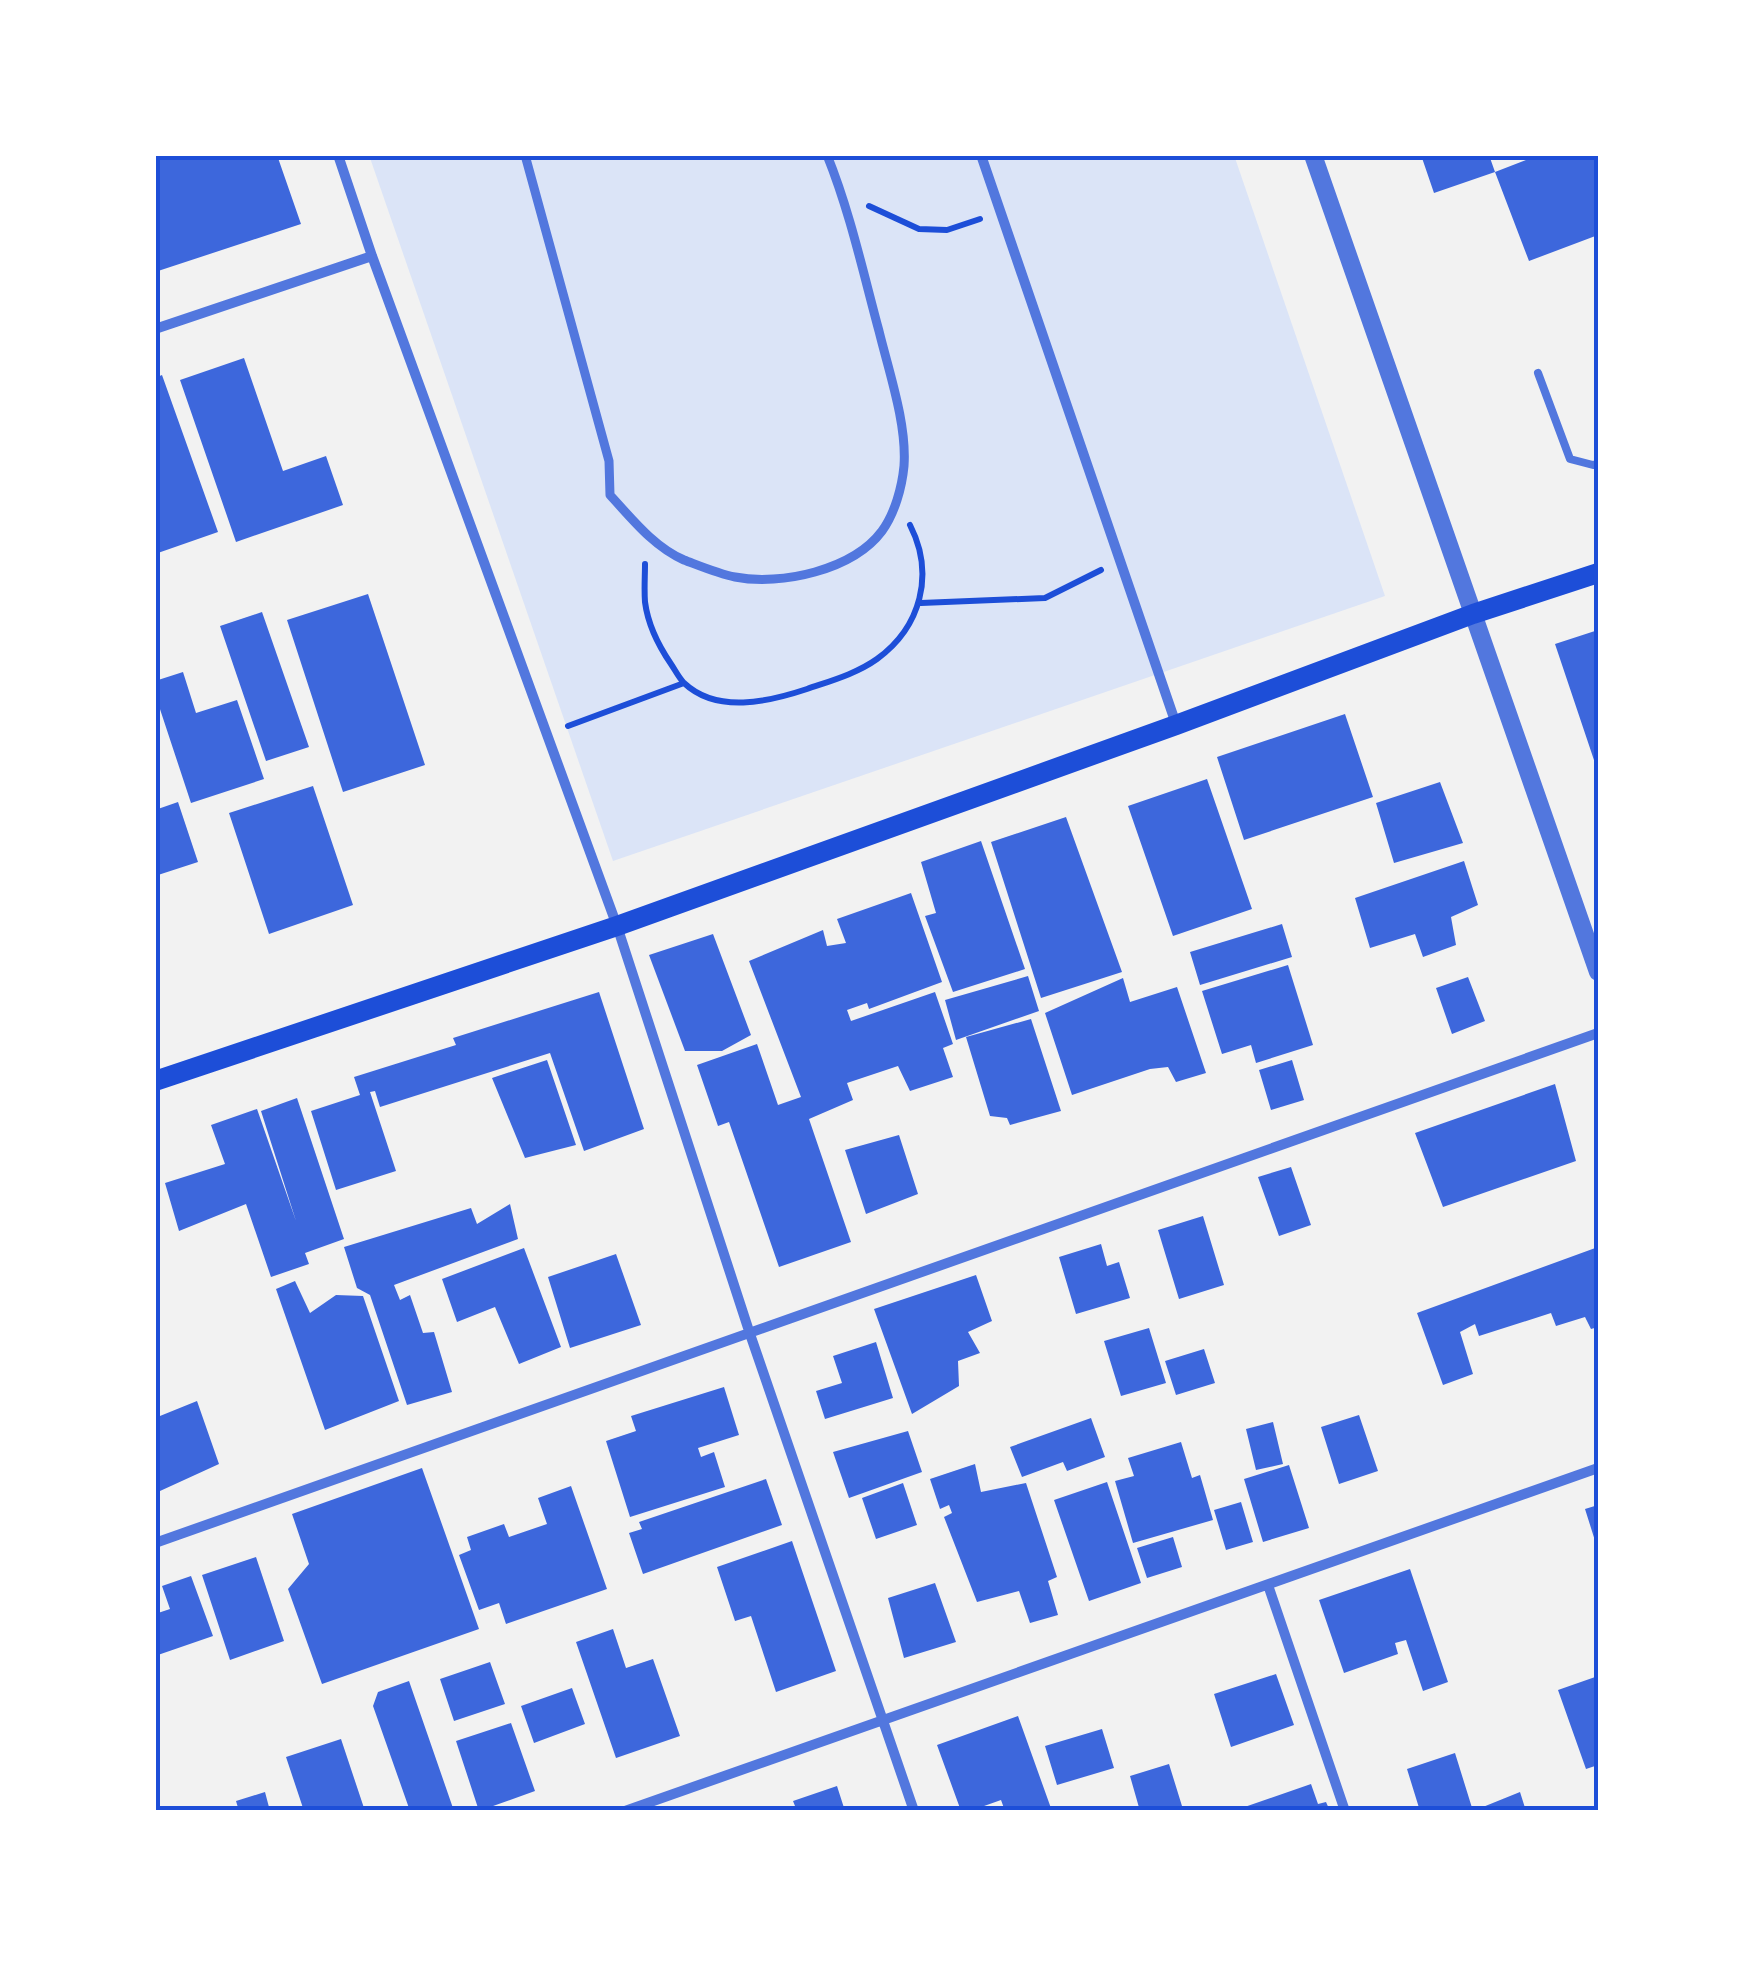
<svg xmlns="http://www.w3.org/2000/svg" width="1753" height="1966" font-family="'Alegreya Sans',sans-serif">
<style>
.green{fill:#dbe4f7}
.building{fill:#3d67dc}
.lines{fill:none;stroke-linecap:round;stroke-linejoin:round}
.path{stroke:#1d4ed8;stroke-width:6}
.service{stroke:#5277de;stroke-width:8}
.pedestrian{stroke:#5277de;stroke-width:9}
.minor{stroke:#5277de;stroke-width:10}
.tertiary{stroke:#5277de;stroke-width:18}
.secondary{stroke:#1d4ed8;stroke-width:20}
.neatline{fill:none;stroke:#1d4ed8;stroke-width:4}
</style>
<rect width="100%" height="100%" fill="#f2f2f2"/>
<path class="green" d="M369,155H1234L1385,596L613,861Z"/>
<path class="building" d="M155,155H277L301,224L155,272Z
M1421,155H1489L1495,172L1434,193Z
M1539,155H1598V235L1529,261L1495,172Z
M244,358L283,471L326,456L343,505L236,542L180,380Z
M162,375L218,532L155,554V378Z
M368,594L425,765L343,792L287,620Z
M262,612L309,747L266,761L220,626Z
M1598,630V768L1597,769L1555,644Z
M183,672L196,713L237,700L264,779L191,803L155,694V681Z
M1345,714L1373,797L1244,840L1217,757Z
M1207,779L1252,909L1173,936L1128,806Z
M1440,782L1463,843L1394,863L1376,803Z
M313,786L353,905L269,934L229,813Z
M178,802L198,862L155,876V810Z
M1066,817L1122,972L1041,998L991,842Z
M981,841L1025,969L953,992L925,916L936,913L921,862Z
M1464,861L1478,905L1451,917L1456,945L1423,957L1415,934L1370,948L1355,898Z
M911,893L942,982L869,1009L867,1003L847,1010L851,1021L935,992L953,1044L943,1048L953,1077L910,1091L898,1066L847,1083L853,1100L809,1119L851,1242L779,1267L729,1122L718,1126L697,1065L757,1044L778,1105L801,1097L749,961L823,930L827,946L846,943L837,919Z
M1282,924L1292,957L1200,985L1190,952Z
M713,934L751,1035L722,1051H685L649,955Z
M1288,965L1313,1045L1256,1063L1251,1045L1222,1054L1202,991Z
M1028,976L1039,1011L956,1040L945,1000Z
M1468,977L1485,1021L1452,1034L1436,988Z
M1123,978L1130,1002L1177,987L1206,1073L1176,1082L1168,1067L1150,1069L1072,1095L1045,1013Z
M599,992L644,1129L584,1151L550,1053L380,1107L375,1091L370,1092L396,1171L336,1190L311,1111L360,1095L354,1077L456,1045L453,1038Z
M1031,1019L1061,1111L1010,1125L1007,1118L990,1116L966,1037Z
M547,1060L576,1145L525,1158L492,1078Z
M1292,1060L1304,1100L1271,1110L1259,1070Z
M1555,1084L1576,1161L1443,1207L1415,1133Z
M297,1098L344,1239L305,1253L309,1264L271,1277L246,1204L179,1231L165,1183L225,1164L211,1125L257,1109L296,1221L261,1111Z
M899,1135L918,1194L866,1214L845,1150Z
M1291,1167L1311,1225L1279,1236L1258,1177Z
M510,1204L518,1239L394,1285L400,1300L410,1295L423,1333L434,1332L452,1392L407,1405L370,1295L357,1288L344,1247L471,1208L477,1224Z
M1203,1216L1224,1285L1179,1299L1158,1230Z
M1101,1244L1107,1266L1119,1262L1130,1298L1076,1314L1059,1257Z
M1598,1247V1327L1591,1329L1585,1317L1556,1326L1551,1313L1479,1336L1475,1324L1460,1332L1473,1374L1443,1385L1417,1313Z
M524,1248L561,1347L519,1364L495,1307L457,1322L442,1279Z
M616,1254L641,1325L570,1348L548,1277Z
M976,1275L992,1321L968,1332L980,1353L958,1361L959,1386L912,1414L874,1309Z
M295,1281L310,1313L336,1295L363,1296L399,1401L325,1430L276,1289Z
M1149,1328L1166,1383L1121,1396L1104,1341Z
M876,1342L893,1398L825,1419L816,1391L842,1383L833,1356Z
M1204,1349L1215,1383L1176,1395L1165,1361Z
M724,1387L739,1435L698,1448L701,1457L714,1452L725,1487L630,1517L606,1441L636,1431L631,1416Z
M197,1401L219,1464L160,1491L155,1473V1418Z
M1359,1415L1378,1471L1339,1484L1321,1427Z
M1091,1418L1105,1457L1067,1471L1063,1462L1022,1477L1010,1447Z
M1273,1422L1283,1464L1256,1470L1246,1429Z
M908,1431L922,1472L849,1498L833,1452Z
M1181,1442L1192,1478L1200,1475L1213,1520L1133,1543L1115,1481L1134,1476L1128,1458Z
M975,1464L981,1492L1026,1483L1057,1577L1048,1581L1058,1615L1030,1623L1019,1591L977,1602L944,1517L952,1513L949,1505L940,1509L930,1479Z
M1289,1465L1309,1528L1263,1542L1244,1479Z
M422,1468L479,1629L322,1684L288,1589L309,1564L292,1514Z
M766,1479L782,1525L643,1574L629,1533L642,1529L639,1522Z
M1107,1482L1141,1583L1089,1601L1054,1500Z
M903,1483L917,1525L876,1539L862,1498Z
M571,1486L607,1589L506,1624L499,1603L479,1610L459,1555L471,1550L467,1537L504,1524L509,1537L547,1524L538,1498Z
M1241,1502L1253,1542L1226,1550L1214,1510Z
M1598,1505V1546L1597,1547L1585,1509Z
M1173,1537L1182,1567L1147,1578L1137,1548Z
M792,1541L836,1671L776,1692L751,1616L735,1621L717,1567Z
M256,1557L284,1641L230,1660L202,1575Z
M1410,1569L1448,1682L1423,1691L1406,1640L1395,1643L1398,1654L1344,1673L1319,1600Z
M191,1576L213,1636L155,1656V1614L170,1609L162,1586Z
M935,1583L956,1642L904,1658L888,1598Z
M613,1629L626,1668L653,1659L680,1736L616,1758L576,1642Z
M490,1662L505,1704L454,1721L440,1679Z
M1276,1674L1294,1725L1231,1747L1214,1694Z
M1598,1676V1765L1586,1769L1558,1690Z
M409,1681L454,1811H410L373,1706L378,1692Z
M572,1688L585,1724L534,1743L521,1706Z
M1018,1716L1052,1811H1005L1001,1800L970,1811H961L937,1745Z
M511,1723L535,1791L479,1811L456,1741Z
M1102,1729L1114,1768L1057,1785L1045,1746Z
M341,1739L365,1811H304L286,1757Z
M1455,1753L1473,1811H1420L1407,1769Z
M1169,1764L1182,1806L1166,1811H1140L1130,1776Z
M1311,1784L1318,1804L1326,1802L1330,1811H1233Z
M837,1786L845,1811H797L793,1801Z
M265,1792L270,1811H239L236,1801Z
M1520,1792L1526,1811H1473Z"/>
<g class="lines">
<path class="path" d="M611,155L619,157L625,155
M869,206L919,229L947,230L980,219
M645,564C645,576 644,589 645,602C648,625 658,645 671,664C675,670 679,678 684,683C717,714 768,702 807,689C830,681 856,674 877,659C921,627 935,574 910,525
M921,603L1045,598L1101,570
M568,726L684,683"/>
<path class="service" d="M1538,373L1570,459L1593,465L1598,464"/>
<path class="pedestrian" d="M525,155L609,461L610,495C632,519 654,547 684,560C700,566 719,574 735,577C781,586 853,570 882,531C895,513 902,487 904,466C907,424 889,372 879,331C863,272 850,212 827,155"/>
<path class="minor" d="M338,155L372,256L617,926L750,1334L914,1811
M981,155L1176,724
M155,329L372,256
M155,1543L1598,1033
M1268,1585L1345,1811
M625,1811L1598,1468"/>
<path class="tertiary" d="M1313,155L1598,972"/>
<path class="secondary" d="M155,1081L617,926L1176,725L1473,614L1598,573"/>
</g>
<rect width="1753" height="1966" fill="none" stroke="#ffffff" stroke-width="315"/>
<rect x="158" y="158" width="1438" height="1650" class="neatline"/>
</svg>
